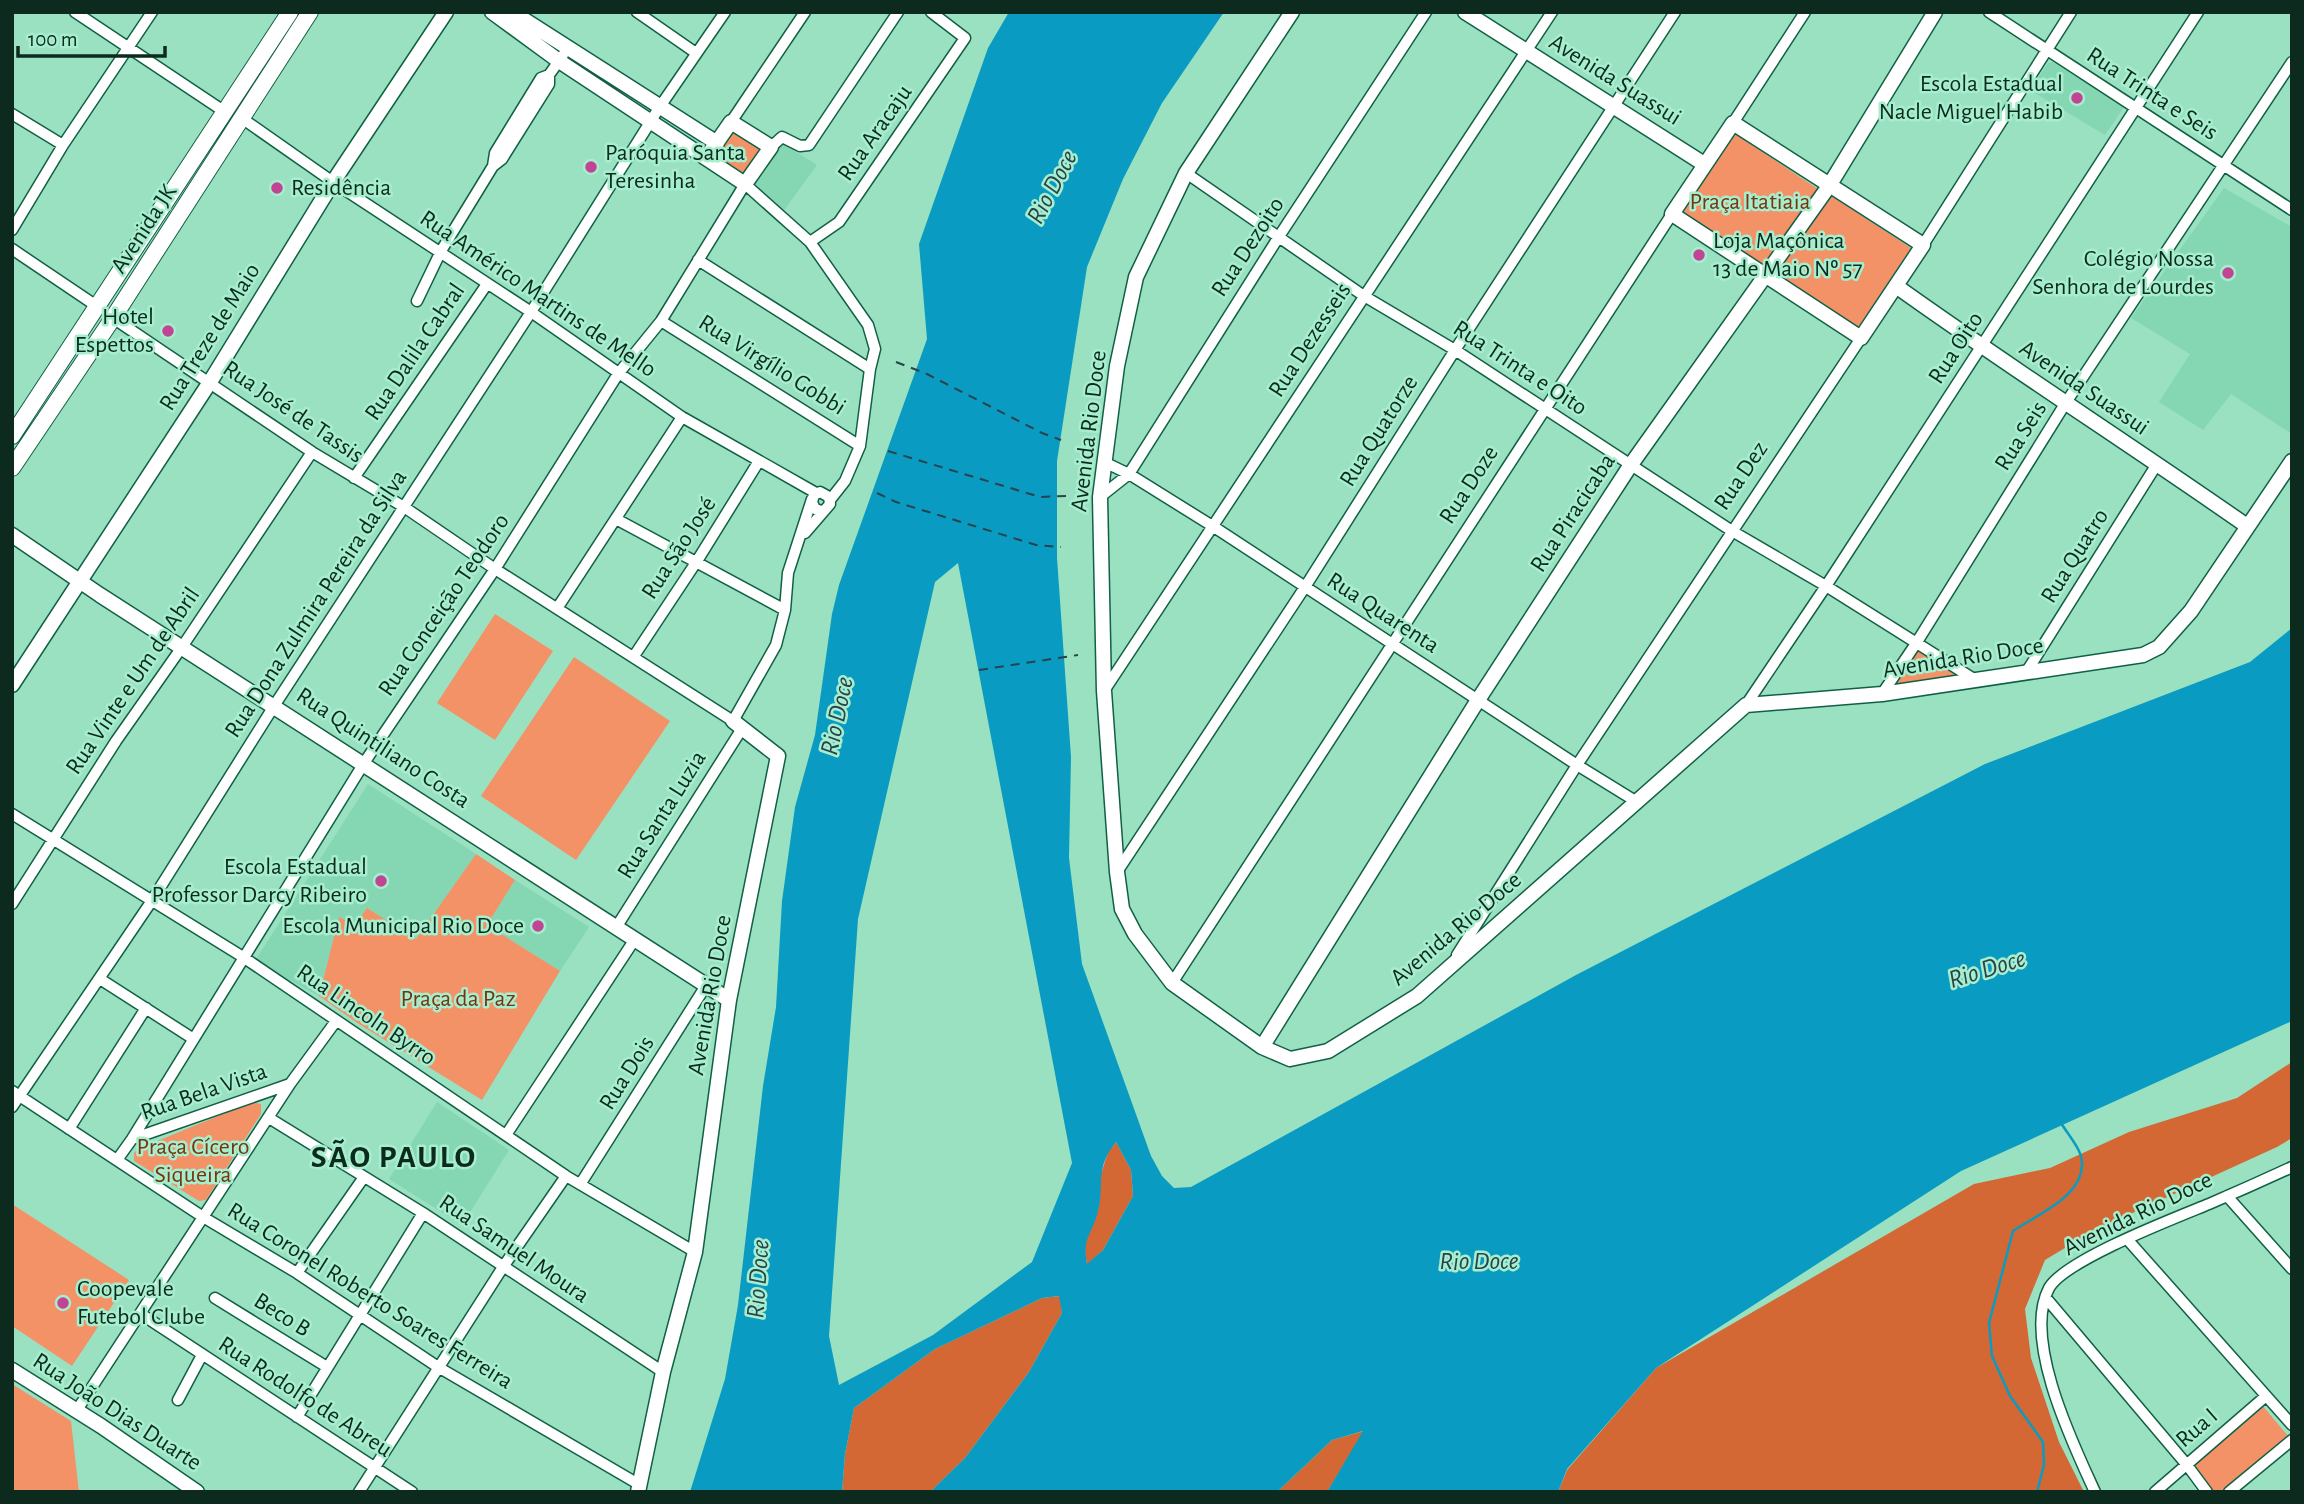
<svg xmlns="http://www.w3.org/2000/svg" width="2304" height="1504" font-family="'Alegreya Sans',sans-serif">
<style>
.built{fill:#85d6b2}
.green{fill:#f49267}
.forest{fill:#d36835}
.water{fill:#099bc2;fill-rule:evenodd}
.lines{fill:none;stroke-linecap:round;stroke-linejoin:round}
.stream{stroke:#099bc2;stroke-width:2.5}
.ferry{stroke:#29434d;stroke-width:2;stroke-dasharray:9 7;stroke-linecap:butt}
.street-casing{stroke:#116045;stroke-width:13}
.secondary-casing{stroke:#116045;stroke-width:17}
.primary-casing{stroke:#116045;stroke-width:18}
.street{stroke:#fff;stroke-width:10}
.secondary{stroke:#fff;stroke-width:14}
.primary{stroke:#fff;stroke-width:16}
.poi-dot{fill:#c14595;stroke:#a6eecd;stroke-width:2.5}
.labels{text-anchor:middle;dominant-baseline:central;stroke-width:5;stroke-linejoin:round;paint-order:stroke}
.street-label{font-size:24px;fill:#0c2a1e;stroke:#a6eecd}
.poi-label{font-size:24px;fill:#0c2a1e;stroke:#a6eecd;text-anchor:end}
.park-label{font-size:24px;fill:#78330f;stroke:#a6eecd}
.water-label{font-size:26px;font-style:italic;fill:#29434d;stroke:#a6eecd}
.district-label{font-size:32px;font-weight:bold;letter-spacing:2px;fill:#0c2a1e;stroke:#a6eecd}
</style>
<rect width="100%" height="100%" fill="#99e1c0"/>
<path class="built" d="M2053,62L2124,107L2105,135L2030,90L2048,63Z
M782,143L817,165L782,213L749,186Z
M2224,188L2292,227V434L2231,394L2203,430L2159,402L2190,354L2131,318Z
M368,784L476,854L416,939L367,909L355,925L339,917L319,996L255,961Z
M515,880L589,927L560,971L487,925Z
M437,1102L509,1150L462,1225L389,1179Z"/>
<path class="green" d="M732,127L763,148L742,179L711,158Z
M1735,134L1818,189L1764,270L1681,215Z
M1829,194L1911,248L1857,329L1774,275Z
M495,614L553,651L495,740L437,703Z
M1917,642L1977,681L1882,694Z
M574,657L670,721L576,860L481,796Z
M476,854L515,880L487,925L560,971L482,1100L359,1024L319,996L339,917L355,925L367,908L416,939Z
M252,1102L261,1104V1114L206,1200L199,1201L134,1161V1153L138,1149Z
M12,1204L129,1280L72,1366L12,1326Z
M12,1384L71,1421L79,1492H12Z
M2262,1405L2288,1436L2220,1492H2214L2191,1464Z"/>
<path class="forest" d="M2292,1062V1138L2277,1147L2093,1231L2045,1260L2025,1309L2031,1358L2059,1442L2084,1492H1558L1567,1470L1656,1368L1974,1184L2050,1168L2129,1132L2237,1098Z
M1116,1142L1131,1170L1133,1196L1103,1250L1087,1265L1084,1244L1098,1210L1100,1177L1108,1152Z
M1060,1296L1062,1313L1029,1372L965,1458L930,1492H842L845,1454L854,1408L935,1349L1042,1298Z
M1364,1431L1327,1492H1277L1332,1440Z"/>
<path class="water" d="M1009,12H1224L1162,103L1123,179L1087,267L1057,461V558L1071,757L1069,858L1082,964L1151,1156L1162,1176L1174,1188L1191,1187L1576,975L1985,764L2250,662L2292,628V1021L1961,1171L1656,1368L1567,1469L1558,1492H1327L1363,1431L1332,1440L1277,1492H930L965,1458L1029,1372L1062,1313L1059,1296L1042,1298L935,1349L854,1408L845,1454L842,1492H690L725,1379L738,1305L763,1086L776,1007L782,901L795,807L815,735L832,614L839,585L927,339L919,244L988,48ZM958,563L1072,1163L1032,1262L933,1335L839,1385L829,1336L858,919L935,582ZM1116,1142L1131,1170L1133,1196L1103,1250L1087,1264C1082,1236 1092,1236 1098,1211C1105,1184 1094,1169 1116,1142Z"/>
<g class="lines">
<path class="stream" d="M2037,1492L2044,1465L2043,1442L2010,1396L1992,1356L1989,1323L2013,1231C2038,1214 2090,1194 2081,1156C2078,1145 2067,1133 2061,1123"/>
<path class="ferry" d="M896,362L927,374L1042,433L1061,440
M888,451L1040,497L1066,496
M877,493L896,502L1036,545L1061,547
M979,670L1078,655"/>
<g class="street-casing">
<path id="street" d="M75,12L225,112
M637,12L696,53
M1989,12L2292,210
M12,114L63,145
M243,119L333,182L531,312L682,417L816,493
M731,122L805,12
M1733,123L1805,12
M771,147L782,137L800,146L809,145L898,12
M493,166L495,153L541,78L549,75L563,55
M1186,173L1364,296L1455,350L1732,531L1826,586L1977,681
M12,230L63,145L152,12
M810,242L839,222L965,38L931,12
M1923,245L2071,12
M12,249L98,307
M698,260L870,369
M417,301L441,251L493,166L502,159L549,84V75
M113,318L312,452L404,507L495,569L733,721L776,645L785,610L788,573L812,499
M661,321L860,446
M1104,462L1129,474L1214,527L1577,765L1637,802
M354,478L487,284
M1100,497L1129,474L1278,238L1426,12
M616,519L785,610
M805,533L830,504L829,497L820,492L814,495L812,502L815,509L822,511
M558,607L682,417
M634,656L697,561L759,461
M2027,671L2157,464
M1104,691L1552,12
M1882,694L1917,642L2065,404L2292,62
M1746,705L1826,586L2198,12
M12,814L243,957L566,1176L695,1252
M1117,872L1305,587L1455,350L1675,12
M12,904L116,741L182,647L312,452
M617,926L743,727
M1457,955L1577,765L1861,338
M100,979L192,1038
M1172,983L1672,214
M12,1091L203,1217L297,1273L438,1367L640,1485
M12,1107L151,902L274,706L531,312L659,108L725,12
M269,1118L423,1213L663,1372
M69,1129L146,1008
M506,1135L635,939
M132,1139L290,1084
M117,1160L132,1139L364,763L495,569L618,374L661,321L745,184L810,242L868,325L875,349L870,369L860,446L845,481L830,500
M581,1183L707,984
M2227,1196L2292,1269
M2127,1239L2292,1425
M297,1273L364,1177
M215,1298L327,1367
M2046,1298L2187,1465L2207,1492
M141,1314L412,1492
M178,1400L202,1355
M77,1410L290,1084L336,1021
M297,1417L423,1213
M359,1492L503,1267L566,1176
M2095,1492C2073,1444 2022,1339 2049,1288C2065,1260 2175,1218 2209,1204C2237,1192 2264,1180 2292,1167
M2155,1492L2266,1396
M2229,1492L2292,1440"/>
</g>
<g class="secondary-casing">
<path id="secondary" d="M492,12L559,61L745,184L771,147L731,122L706,158
M512,12L717,143
M1292,12L1186,173L1136,277L1117,366L1100,497L1104,691L1117,872L1122,909L1135,934L1172,983L1262,1047L1290,1059L1328,1051L1417,996L1746,705L1882,694L2143,655L2159,647L2191,611L2292,461
M1465,12L1704,164
M1733,123L1923,245L1861,338L1672,214Z
M1896,286C2012,369 2131,445 2247,526
M12,535L100,595L729,1000
M12,685L210,382L333,182L446,12
M1262,1047L1478,700L1630,466L1829,186L1935,12
M12,1370L101,1426L197,1492
M638,1492L663,1372L695,1252L729,1000L778,756L733,721"/>
</g>
<g class="primary-casing">
<path id="primary" d="M12,436L290,12
M12,468L113,318L310,12"/>
</g>
<use href="#street" class="street"/>
<use href="#secondary" class="secondary"/>
<use href="#primary" class="primary"/>
</g>
<g class="poi-dot">
<circle cx="2077" cy="98" r="7"/>
<circle cx="591" cy="167" r="7"/>
<circle cx="277" cy="188" r="7"/>
<circle cx="1699" cy="255" r="7"/>
<circle cx="2228" cy="273" r="7"/>
<circle cx="168" cy="331" r="7"/>
<circle cx="381" cy="881" r="7"/>
<circle cx="538" cy="926" r="7"/>
<circle cx="63" cy="1303" r="7"/>
</g>
<g class="labels">
<g class="street-label">
<text transform="translate(1615 80) rotate(32)">Avenida Suassui</text>
<text transform="translate(2152 94) rotate(33)">Rua Trinta e Seis</text>
<text transform="translate(875 133) rotate(-55)">Rua Aracaju</text>
<text transform="translate(144 229) rotate(-57)">Avenida JK</text>
<text transform="translate(1248 247) rotate(-57)">Rua Dezoito</text>
<text transform="translate(538 294) rotate(34)">Rua Américo Martins de Mello</text>
<text transform="translate(210 337) rotate(-58)">Rua Treze de Maio</text>
<text transform="translate(1310 340) rotate(-57)">Rua Dezesseis</text>
<text transform="translate(1956 348) rotate(-57)">Rua Oito</text>
<text transform="translate(415 352) rotate(-56)">Rua Dalila Cabral</text>
<text transform="translate(772 365) rotate(32)">Rua Virgílio Gobbi</text>
<text transform="translate(1520 368) rotate(33)">Rua Trinta e Oito</text>
<text transform="translate(2084 388) rotate(34)">Avenida Suassui</text>
<text transform="translate(293 412) rotate(34)">Rua José de Tassis</text>
<text transform="translate(1089 431) rotate(-83)">Avenida Rio Doce</text>
<text transform="translate(1379 431) rotate(-58)">Rua Quatorze</text>
<text transform="translate(2021 436) rotate(-58)">Rua Seis</text>
<text transform="translate(1741 476) rotate(-56)">Rua Dez</text>
<text transform="translate(1469 485) rotate(-57)">Rua Doze</text>
<text transform="translate(1573 513) rotate(-57)">Rua Piracicaba</text>
<text transform="translate(679 548) rotate(-57)">Rua São José</text>
<text transform="translate(2075 556) rotate(-58)">Rua Quatro</text>
<text transform="translate(316 604) rotate(-57)">Rua Dona Zulmira Pereira da Silva</text>
<text transform="translate(444 605) rotate(-56)">Rua Conceição Teodoro</text>
<text transform="translate(1383 613) rotate(33)">Rua Quarenta</text>
<text transform="translate(1963 658) rotate(-9)">Avenida Rio Doce</text>
<text transform="translate(133 681) rotate(-56)">Rua Vinte e Um de Abril</text>
<text transform="translate(383 748) rotate(33)">Rua Quintiliano Costa</text>
<text transform="translate(662 815) rotate(-58)">Rua Santa Luzia</text>
<text transform="translate(1456 929) rotate(-40)">Avenida Rio Doce</text>
<text transform="translate(710 995) rotate(-80)">Avenida Rio Doce</text>
<text transform="translate(366 1015) rotate(34)">Rua Lincoln Byrro</text>
<text transform="translate(627 1073) rotate(-58)">Rua Dois</text>
<text transform="translate(204 1092) rotate(-19)">Rua Bela Vista</text>
<text transform="translate(2138 1214) rotate(-26)">Avenida Rio Doce</text>
<text transform="translate(514 1249) rotate(34)">Rua Samuel Moura</text>
<text transform="translate(370 1296) rotate(32)">Rua Coronel Roberto Soares Ferreira</text>
<text transform="translate(282 1315) rotate(32)">Beco B</text>
<text transform="translate(305 1397) rotate(33)">Rua Rodolfo de Abreu</text>
<text transform="translate(117 1412) rotate(33)">Rua João Dias Duarte</text>
<text transform="translate(2197 1428) rotate(-41)">Rua I</text>
</g>
<g class="poi-label">
<text x="2063" y="84">Escola Estadual<tspan x="2063" dy="28">Nacle Miguel Habib</tspan></text>
<text x="605" y="153" text-anchor="start">Paróquia Santa<tspan x="605" dy="28">Teresinha</tspan></text>
<text x="291" y="188" text-anchor="start">Residência</text>
<text x="1713" y="241" text-anchor="start">Loja Maçônica<tspan x="1713" dy="28">13 de Maio Nº 57</tspan></text>
<text x="2214" y="259">Colégio Nossa<tspan x="2214" dy="28">Senhora de Lourdes</tspan></text>
<text x="154" y="317">Hotel<tspan x="154" dy="28">Espettos</tspan></text>
<text x="367" y="867">Escola Estadual<tspan x="367" dy="28">Professor Darcy Ribeiro</tspan></text>
<text x="524" y="926">Escola Municipal Rio Doce</text>
<text x="77" y="1289" text-anchor="start">Coopevale<tspan x="77" dy="28">Futebol Clube</tspan></text>
</g>
<g class="park-label">
<text x="1750" y="202">Praça Itatiaia</text>
<text x="458" y="999">Praça da Paz</text>
<text x="193" y="1147">Praça Cícero<tspan x="193" dy="28">Siqueira</tspan></text>
</g>
<g class="water-label">
<text transform="translate(1052 187) rotate(-62)">Rio Doce</text>
<text transform="translate(837 716) rotate(-78)">Rio Doce</text>
<text transform="translate(1987 969) rotate(-17)">Rio Doce</text>
<text x="1479" y="1261">Rio Doce</text>
<text transform="translate(758 1279) rotate(-86)">Rio Doce</text>
</g>
<g class="district-label">
<text x="394" y="1157">SÃO PAULO</text>
</g>
</g>
<rect width="2304" height="1504" fill="none" stroke="#0c2a1e" stroke-width="28"/>
<path d="M18 46v10h147v-10" fill="none" stroke="#0c2a1e" stroke-width="3.5"/>
<text x="28" y="46" font-size="21" fill="#0c2a1e" stroke="#a6eecd" stroke-width="5" paint-order="stroke">100 m</text>
</svg>
